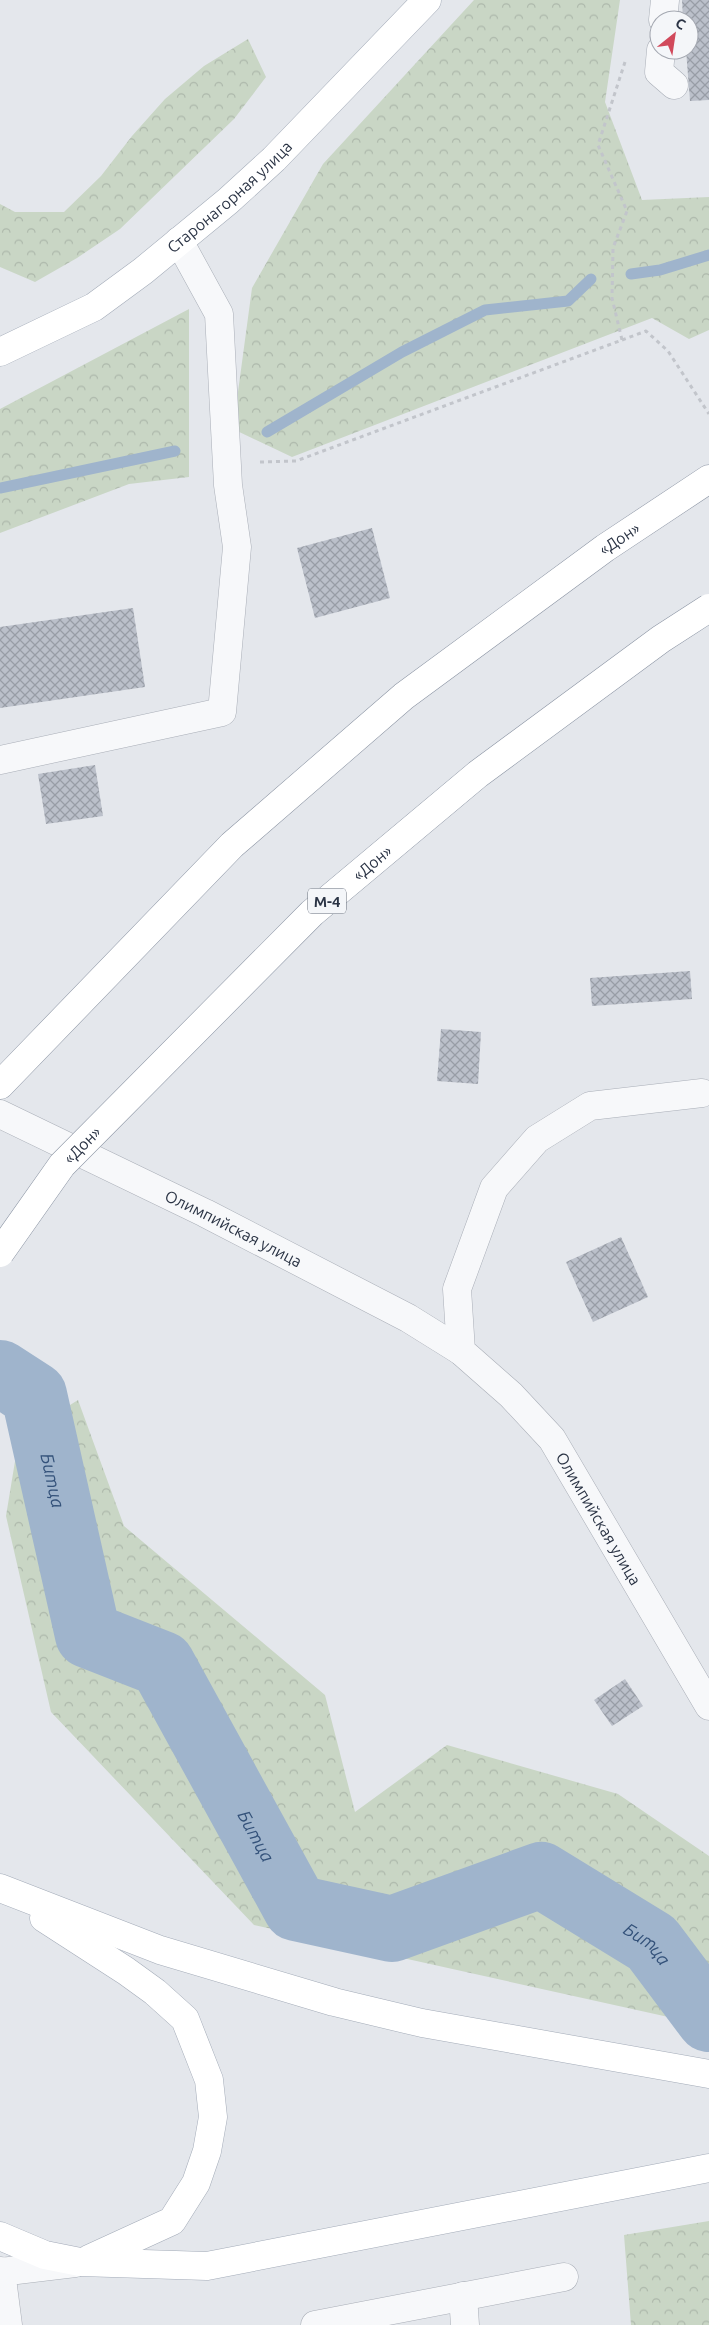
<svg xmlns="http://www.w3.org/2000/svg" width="709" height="2325" font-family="Ubuntu,sans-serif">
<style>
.forest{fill:url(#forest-crowns)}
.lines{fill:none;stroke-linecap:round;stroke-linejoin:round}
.stream{stroke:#9fb4cc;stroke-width:11}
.river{stroke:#9fb4cc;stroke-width:66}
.building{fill:url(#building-cross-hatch)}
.minor-casing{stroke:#a9aeb7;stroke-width:29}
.major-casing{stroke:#a3abb8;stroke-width:29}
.highway-casing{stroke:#8b94a3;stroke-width:29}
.path{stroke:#c2c5cb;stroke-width:3;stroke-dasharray:4 4;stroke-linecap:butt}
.minor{stroke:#f7f8fa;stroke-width:28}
.major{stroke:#fff;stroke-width:28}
.highway{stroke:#fff;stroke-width:28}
.highway-bridge-casing{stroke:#8b94a3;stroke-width:29;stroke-linecap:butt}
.highway-bridge{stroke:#fff;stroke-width:28}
.labels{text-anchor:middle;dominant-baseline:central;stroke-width:5;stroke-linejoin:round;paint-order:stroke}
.shield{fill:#f4f6f9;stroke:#676e7b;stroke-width:1}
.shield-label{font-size:15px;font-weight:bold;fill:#2b3445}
.street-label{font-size:16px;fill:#2b3445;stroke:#f4f6f9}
.water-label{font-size:18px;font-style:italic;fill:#34527a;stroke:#f4f6f9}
</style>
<defs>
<pattern id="forest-crowns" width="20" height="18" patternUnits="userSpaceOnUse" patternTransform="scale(1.25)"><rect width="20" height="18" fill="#c9d6c5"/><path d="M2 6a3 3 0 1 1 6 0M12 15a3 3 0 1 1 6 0" fill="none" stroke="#adb8ab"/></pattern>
<pattern id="building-cross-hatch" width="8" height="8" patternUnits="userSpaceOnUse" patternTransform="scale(1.25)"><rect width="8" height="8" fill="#bbc0ca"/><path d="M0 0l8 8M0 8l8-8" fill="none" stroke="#989da6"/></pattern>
</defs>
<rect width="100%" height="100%" fill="#e4e7ec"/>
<path class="forest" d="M474,0H620L605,102L642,200L709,197V330L689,339L652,318L292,457L233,429L252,288L323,164Z
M248,39L266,77L234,119L120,229L77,258L35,282L0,267V204L15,212H64L101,176L132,136L165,99L204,66Z
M189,309V477L129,484L0,533V409Z
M78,1400L124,1526L325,1695L355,1812L447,1745L618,1794L709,1856V2026L254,1925L51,1712L6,1516L19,1437Z
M709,2221V2325H631L624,2235Z"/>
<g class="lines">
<path class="stream" d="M631,274L660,270L709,255
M267,432L402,352L485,310L568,301L591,279
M0,488L175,451"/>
<path class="river" id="s1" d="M0,1373L34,1395L88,1635L162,1664L296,1908L392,1929L541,1875L652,1943L709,2019"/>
</g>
<path class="building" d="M682,0H709V100L690,101L686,50H689V20H683Z
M372,528L390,598L315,618L297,548Z
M133,608L145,687L0,708V627Z
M95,765L103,816L46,824L38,774Z
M690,971L692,999L592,1006L590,978Z
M441,1029L481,1032L478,1084L437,1081Z
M621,1237L648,1297L593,1322L566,1262Z
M625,1679L643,1706L612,1726L594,1700Z"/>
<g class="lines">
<g class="minor-casing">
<g id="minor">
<path d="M663,20L665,0"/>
<path d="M661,50L659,72L674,85"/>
<path d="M0,760L222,712L237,547L228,485L219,314L179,241"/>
<path id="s2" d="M702,1093L590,1106L537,1139L494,1188L457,1289L461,1351L511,1395L552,1439L709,1706"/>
<path id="s3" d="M0,1114L205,1213L408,1318L461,1351"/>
<path d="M1,2271L8,2325"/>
<path d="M0,2272L75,2263"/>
<path d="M463,2296L465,2325"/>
<path d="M315,2325L564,2277"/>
</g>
</g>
<g class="major-casing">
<g id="major">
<path id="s4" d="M0,352L94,307L143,271L228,201L274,159L427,0"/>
<path d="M0,1888L160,1950L334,2002L422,2023L709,2074"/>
<path d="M44,1918L126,1971L155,1992L185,2019L209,2080L213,2117L207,2151L196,2183L172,2221L89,2259"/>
<path d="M0,2236L45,2255L80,2262L207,2266L709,2168"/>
</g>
</g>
<g class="highway-casing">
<g id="highway">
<path id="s5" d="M0,1085L232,845L404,696L605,548L709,479"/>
</g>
</g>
<path class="path" d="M622,340L646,331L668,351L709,414
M260,462L296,461L622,340L612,298L613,248L627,211L598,145L625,62"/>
<use href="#minor" class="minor"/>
<use href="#major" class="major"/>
<use href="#highway" class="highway"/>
<g class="highway-bridge-casing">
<g id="highway-bridge">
<path id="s6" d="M0,1253L62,1165L312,913L478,774L661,639L709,608"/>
</g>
</g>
<use href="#highway-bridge" class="highway-bridge"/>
</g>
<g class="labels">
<rect class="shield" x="308" y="888.5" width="38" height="25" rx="4"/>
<g class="shield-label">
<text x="327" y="901">М-4</text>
</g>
<g class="street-label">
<text stroke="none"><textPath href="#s4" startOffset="279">Старонагорная улица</textPath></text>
<text stroke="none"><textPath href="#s5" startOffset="828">«Дон»</textPath></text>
<text stroke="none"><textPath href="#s6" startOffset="541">«Дон»</textPath></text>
<text stroke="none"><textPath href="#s6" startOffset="136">«Дон»</textPath></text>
<text stroke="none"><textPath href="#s3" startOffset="260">Олимпийская улица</textPath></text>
<text stroke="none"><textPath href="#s2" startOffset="629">Олимпийская улица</textPath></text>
</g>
<g class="water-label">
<text stroke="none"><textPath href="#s1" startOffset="128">Битца</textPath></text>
<text stroke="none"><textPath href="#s1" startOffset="562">Битца</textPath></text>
<text stroke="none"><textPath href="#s1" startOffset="1028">Битца</textPath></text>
</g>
</g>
<g transform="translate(674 35) rotate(30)"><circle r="24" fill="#f4f6f9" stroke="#a4a8b1"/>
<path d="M0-4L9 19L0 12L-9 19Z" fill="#d1495b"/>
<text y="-8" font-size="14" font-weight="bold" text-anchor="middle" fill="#2b3445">С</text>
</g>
</svg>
